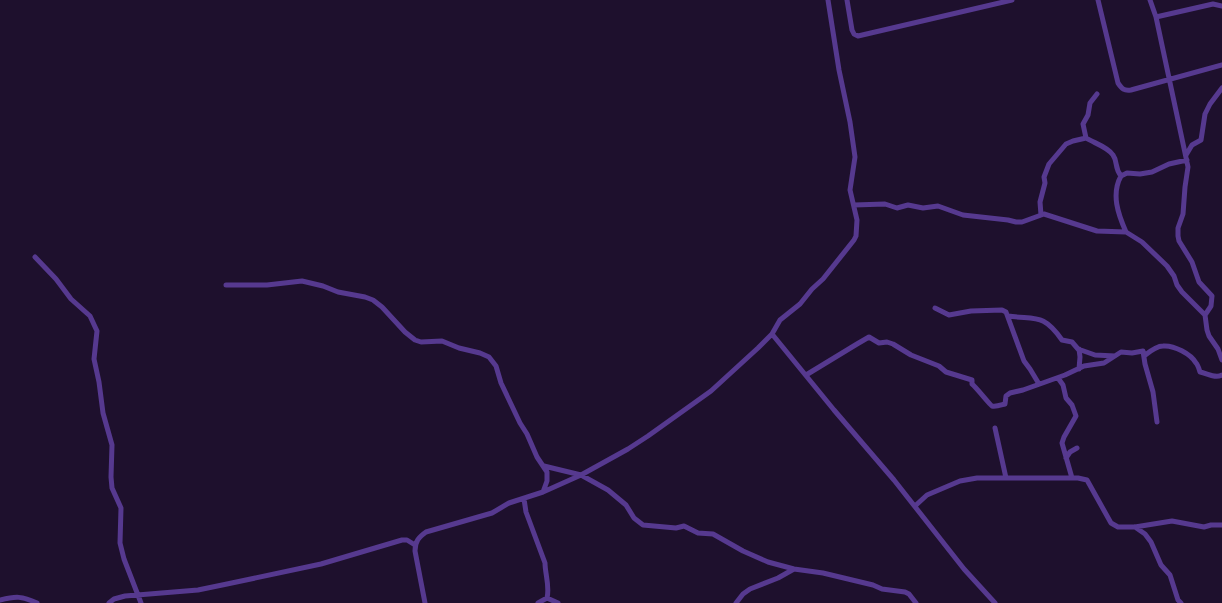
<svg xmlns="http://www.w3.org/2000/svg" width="1222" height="603" font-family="'PT Sans Narrow',sans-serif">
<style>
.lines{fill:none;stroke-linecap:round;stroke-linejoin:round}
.street{stroke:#56398f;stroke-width:5}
</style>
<rect width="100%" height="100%" fill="#1e102d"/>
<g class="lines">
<path class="street" d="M847,0L852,30L854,34L858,36L1012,0
M1098,0L1118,83C1122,89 1124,91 1131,90L1222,65
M1150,0L1156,17L1188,167L1185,187L1183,214L1178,228V236L1179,241L1192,262L1199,282L1212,296L1211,306L1205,315
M1156,17L1213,4L1222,6
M1097,94L1090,103L1088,115L1083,124L1086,138C1094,143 1108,147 1113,155C1118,162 1114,167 1121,176
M1186,155L1192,145L1201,140L1205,114L1210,104L1222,88
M854,205L885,204L897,208L908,205L923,208L938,206L963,215L1008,220L1016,222H1022L1044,214L1097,231L1126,232L1142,242L1167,266L1174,276L1177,285L1182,292L1205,315L1207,330L1209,336L1218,349L1222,360
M1041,215L1040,202L1045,183L1044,177L1049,164L1066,144L1073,141L1086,138
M1126,232C1118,214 1111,194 1121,176L1127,173L1140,174L1152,172L1169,164L1187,160
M35,257L56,279L71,299L90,316L97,331L94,359L99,382L103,413L112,445L111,477L112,488L121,508L120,543L124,559L141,603
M226,285H267L302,281L323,286L338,292L365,297L373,300L382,307L405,332L415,340L421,342L442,341L459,348L480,353L489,357L496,366L501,383L520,423L527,434L537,457L547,472V481L543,492
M935,308L949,315L971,311L1002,310L1006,312L1024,361L1030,369L1039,384
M1008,316C1036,320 1043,313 1062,340L1072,342L1078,349L1095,355L1115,356
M772,334L834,410L894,480L964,569L995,603
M1144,356C1149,352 1156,346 1163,346C1174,345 1191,354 1196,363C1198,365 1199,369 1200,372C1207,373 1215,379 1222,375
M1079,369L1080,357L1079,349
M806,375L857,344L869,337L879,343L887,342L893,344L911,355L939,366L946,372L972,380V384C976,387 990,405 992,406C996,407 1001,405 1005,404L1006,396L1010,393L1023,390L1065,375L1084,366L1104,363L1121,352L1132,353L1143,351L1145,364L1153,392L1157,422
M1058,378L1063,385L1066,398L1072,405L1076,416L1064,437L1062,443L1072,478
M995,428L1006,478
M1066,458L1070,452L1077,448
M544,466L581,475L608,490L626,505L634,518L643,525L676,528L684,526L698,533L713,534L743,551L768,562L794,569L823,573L873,585L882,589L905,592L909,594L916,603
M524,499L526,512L545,563C545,574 550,586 547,598L538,603
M915,506L927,495L960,481L977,478H1078L1087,480L1111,523L1118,527H1135L1172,521L1204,527L1211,525H1222
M1135,527L1145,534L1151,542L1161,565L1170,575L1178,600L1181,603
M547,598L558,603
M0,600C16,596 22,596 37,603
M109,603L114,599L125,596L198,590L227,584L321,564L402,540H407L415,545
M425,603L415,551C415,541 419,537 426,532L492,513L509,503L543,492L581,475L628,449L648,436L711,391L758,348L772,334L780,320L800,304L812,289L823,279L854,240L856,236L857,220L850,190L855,157L850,122L839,70L828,0
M736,603L743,594L750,589L778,578L794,569"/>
</g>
</svg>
